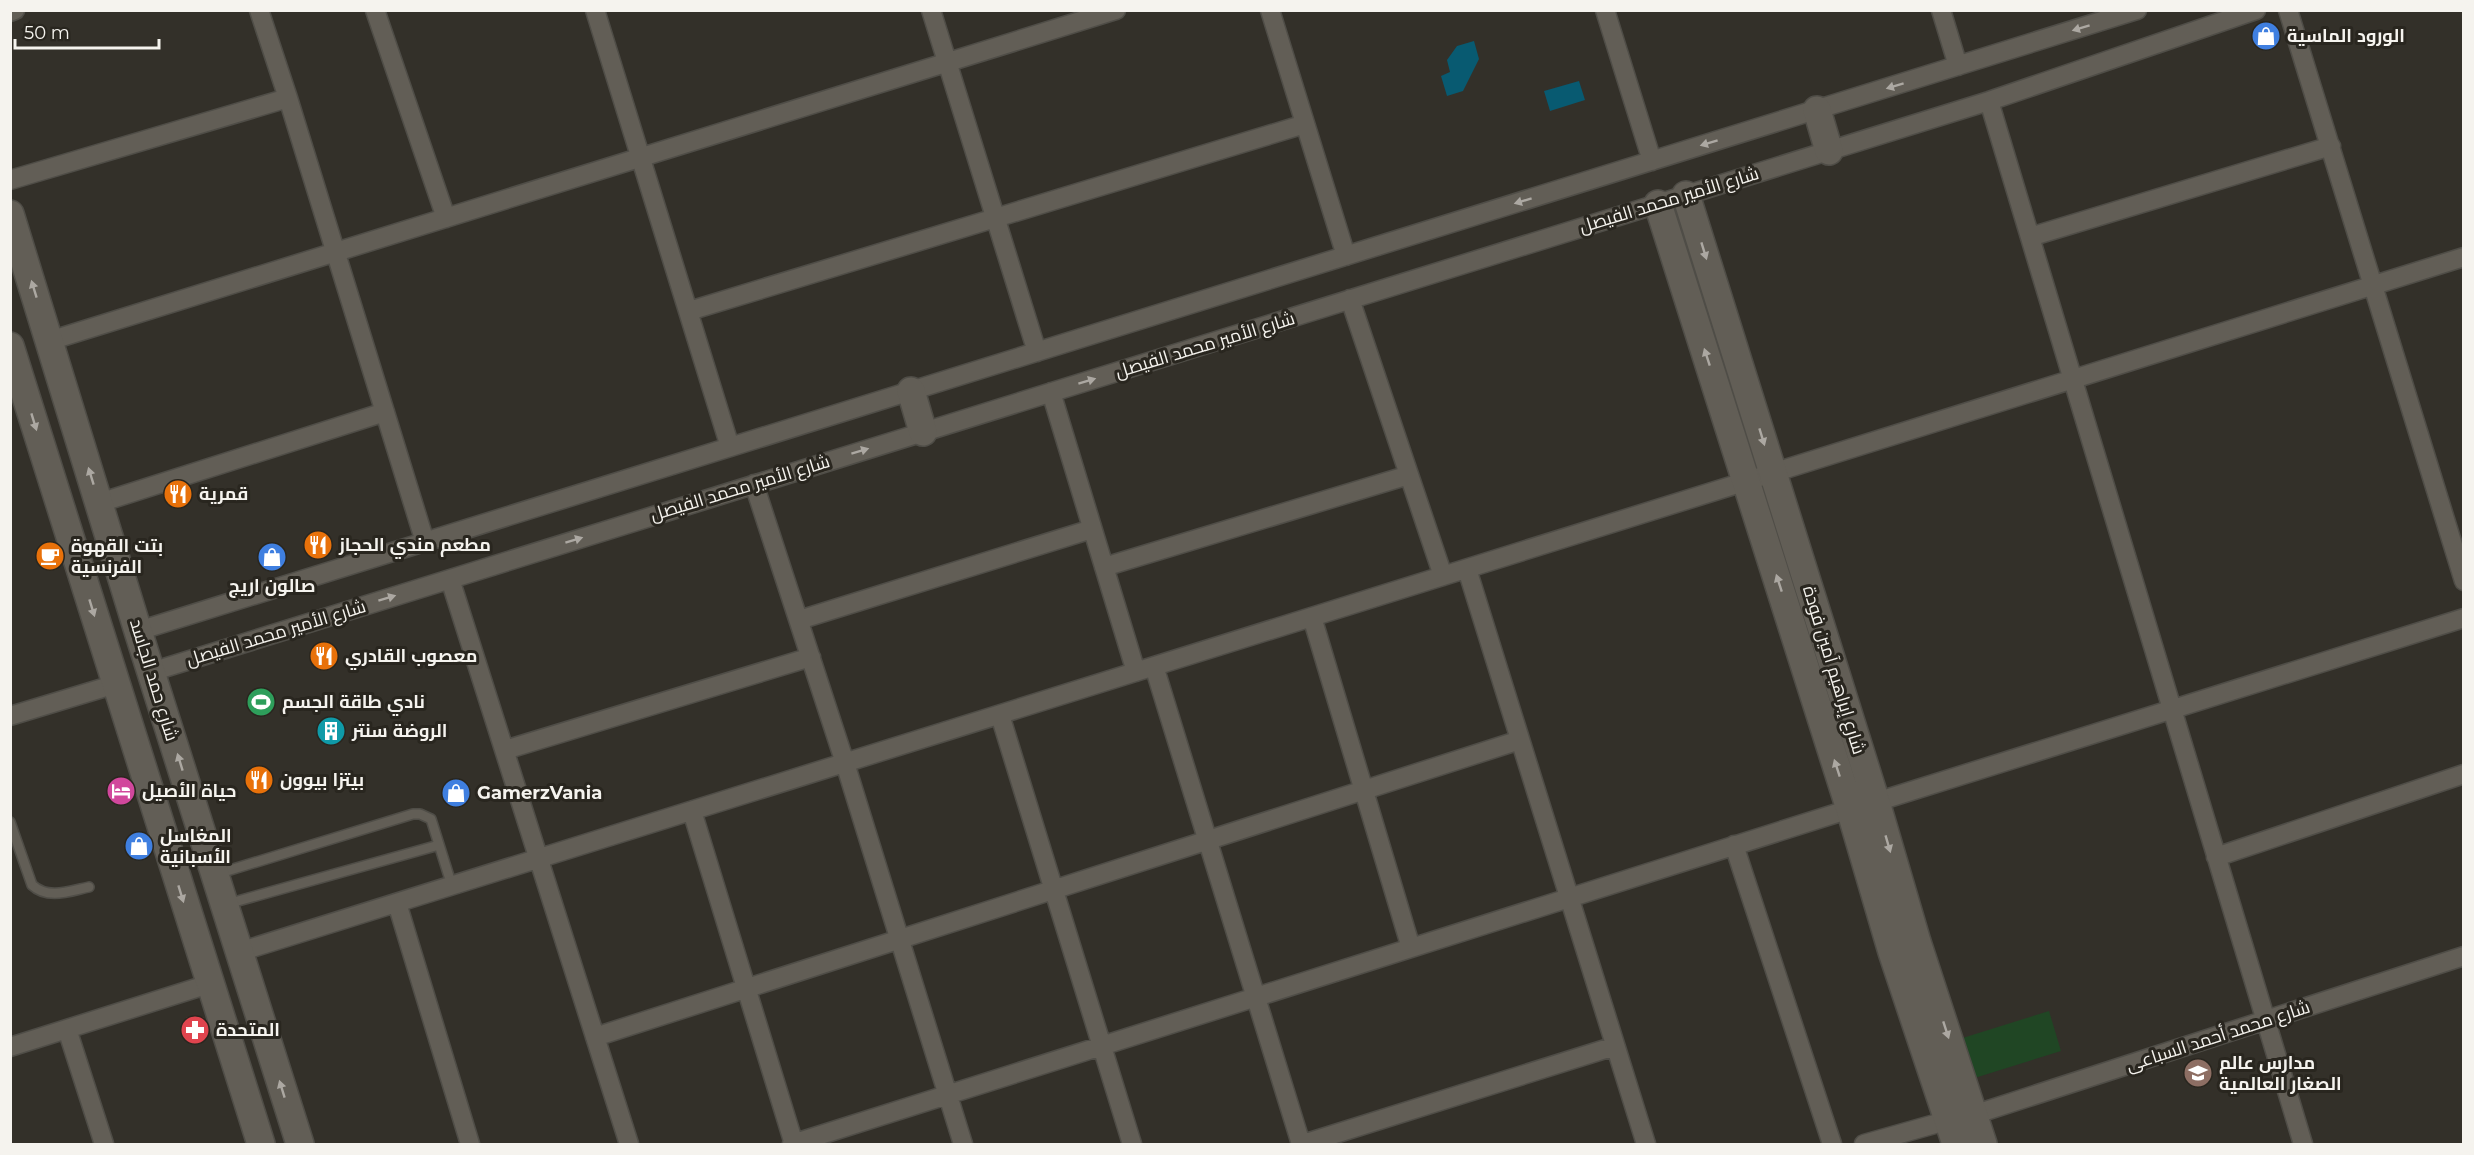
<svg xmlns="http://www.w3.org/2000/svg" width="2474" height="1155" font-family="Montserrat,Cairo,sans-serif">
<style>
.green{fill:#204624}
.water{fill:#085a71}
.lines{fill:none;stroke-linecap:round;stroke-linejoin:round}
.lane-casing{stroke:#4f4d47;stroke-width:12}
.street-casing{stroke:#4f4d47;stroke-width:21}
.secondary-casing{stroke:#4f4d47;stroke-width:30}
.lane{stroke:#625e56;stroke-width:9}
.street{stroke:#625e56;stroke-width:18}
.secondary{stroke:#625e56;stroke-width:27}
.oneway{fill:#aca8a2}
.labels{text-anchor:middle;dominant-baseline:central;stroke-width:6;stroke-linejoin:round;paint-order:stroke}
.poi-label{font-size:18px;font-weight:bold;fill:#f5f3ee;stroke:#29261f;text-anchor:start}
.street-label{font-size:18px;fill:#f5f3ee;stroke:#29261f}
</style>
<rect width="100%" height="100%" fill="#333029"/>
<path class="green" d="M2049,1011L2061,1051L1965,1081L1953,1041Z"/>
<path class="water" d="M1474,41L1479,59L1463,91L1447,96L1441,76L1450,72L1447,60L1457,46Z
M1579,81L1585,100L1550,111L1544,91Z"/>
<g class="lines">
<g class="lane-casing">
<path id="lane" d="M10,822L32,885C48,900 70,891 89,887
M217,874L413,814H420L431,819L452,886
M227,904L439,845"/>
</g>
<g class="street-casing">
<path id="street" d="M259,10L288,98L425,542
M375,10L446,218
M595,10L730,447
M931,10L1037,352
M1270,10L1346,256
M1605,10L1652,161
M1941,10L1958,66
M2288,10L2464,581
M10,12L15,10
M1989,101L2303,1144
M10,180L288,98
M2030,237L2331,146
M1350,299L1443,576
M689,311L1305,124
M49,341L1116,10
M1051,392L1136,672
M754,484L845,763L963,1144
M99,503L385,412
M1104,567L1409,475
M1467,569L1646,1144
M450,579L629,1144
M1312,617L1411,948
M799,620L1092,529
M138,631L2137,10
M1154,666L1301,1144
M151,672L1989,101L2256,10
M1000,715L1132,1144
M10,716L116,684
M505,750L811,657
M1876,802L2464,618
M692,811L794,1144
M1734,845L1832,1144
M2216,857L2464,774
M397,903L470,1144
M239,952L2464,257
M67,1029L104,1144
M595,1037L1520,740
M10,1047L209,984
M1973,1115L2464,956
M792,1144L1850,809
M1303,1144L1615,1046
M1864,1144L1949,1120"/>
</g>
<g class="secondary-casing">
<path id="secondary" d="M1817,110L1829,151
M1686,195L1876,802L1917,942L1983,1144
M1658,204L1850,809L1892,952L1956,1144
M10,214L138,631L300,1144
M10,346L261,1144
M911,391L923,432"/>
</g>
<use href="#lane" class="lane"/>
<use href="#street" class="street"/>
<use href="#secondary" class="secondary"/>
</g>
<defs><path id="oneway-solid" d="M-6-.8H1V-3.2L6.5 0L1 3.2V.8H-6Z" transform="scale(1.5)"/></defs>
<g class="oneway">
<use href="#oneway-solid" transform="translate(2081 28) rotate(163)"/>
<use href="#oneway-solid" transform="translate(1895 86) rotate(163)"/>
<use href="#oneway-solid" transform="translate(1709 143) rotate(163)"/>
<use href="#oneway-solid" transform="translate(1523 201) rotate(163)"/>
<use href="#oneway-solid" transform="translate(1704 251) rotate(73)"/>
<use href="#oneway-solid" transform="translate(34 289) rotate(-107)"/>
<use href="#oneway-solid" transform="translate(1707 357) rotate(-108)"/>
<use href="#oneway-solid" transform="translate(1087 381) rotate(-17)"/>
<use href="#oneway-solid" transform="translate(34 422) rotate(73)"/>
<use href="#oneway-solid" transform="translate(1762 437) rotate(73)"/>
<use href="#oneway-solid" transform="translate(860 451) rotate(-17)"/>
<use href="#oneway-solid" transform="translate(91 476) rotate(-107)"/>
<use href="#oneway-solid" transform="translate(574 540) rotate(-17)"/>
<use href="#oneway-solid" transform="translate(1779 583) rotate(-108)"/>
<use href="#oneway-solid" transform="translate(387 598) rotate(-17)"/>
<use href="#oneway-solid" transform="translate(92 608) rotate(73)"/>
<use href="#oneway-solid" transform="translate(180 762) rotate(-107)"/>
<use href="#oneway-solid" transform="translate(1837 768) rotate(-108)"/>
<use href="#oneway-solid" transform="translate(1888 844) rotate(74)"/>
<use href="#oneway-solid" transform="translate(181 894) rotate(73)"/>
<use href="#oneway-solid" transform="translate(1946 1030) rotate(72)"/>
<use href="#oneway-solid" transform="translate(282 1089) rotate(-107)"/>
</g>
<defs>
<g id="shop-disc" transform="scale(1.5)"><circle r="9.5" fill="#3f7fe0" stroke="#29261f"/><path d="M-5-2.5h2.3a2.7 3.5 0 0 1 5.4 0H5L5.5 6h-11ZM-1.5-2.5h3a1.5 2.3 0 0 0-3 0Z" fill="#fff"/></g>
<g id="restaurant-disc" transform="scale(1.5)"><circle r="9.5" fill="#e8710a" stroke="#29261f"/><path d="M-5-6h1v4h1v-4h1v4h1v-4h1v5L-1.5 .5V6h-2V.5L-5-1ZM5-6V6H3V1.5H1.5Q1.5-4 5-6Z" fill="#fff"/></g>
<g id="cafe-disc" transform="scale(1.5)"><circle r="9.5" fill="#e8710a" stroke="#29261f"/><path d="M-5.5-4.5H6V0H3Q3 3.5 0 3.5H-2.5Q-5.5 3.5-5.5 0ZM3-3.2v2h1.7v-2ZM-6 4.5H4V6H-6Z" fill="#fff"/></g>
<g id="stadium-disc" transform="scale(1.5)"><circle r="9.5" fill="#2e9e5b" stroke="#29261f"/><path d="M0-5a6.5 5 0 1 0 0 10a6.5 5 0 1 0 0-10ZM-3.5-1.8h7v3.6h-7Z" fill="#fff"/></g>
<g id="building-disc" transform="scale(1.5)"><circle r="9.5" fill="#0f9aa8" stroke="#29261f"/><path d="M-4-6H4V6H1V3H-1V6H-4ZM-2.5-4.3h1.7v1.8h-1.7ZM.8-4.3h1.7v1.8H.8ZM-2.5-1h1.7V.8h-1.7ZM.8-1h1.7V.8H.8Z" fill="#fff"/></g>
<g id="hotel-disc" transform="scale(1.5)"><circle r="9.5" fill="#d1479c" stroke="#29261f"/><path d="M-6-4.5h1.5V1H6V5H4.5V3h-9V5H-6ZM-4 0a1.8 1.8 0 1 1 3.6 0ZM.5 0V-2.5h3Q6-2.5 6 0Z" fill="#fff"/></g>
<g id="pharmacy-disc" transform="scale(1.5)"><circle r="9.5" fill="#e0444e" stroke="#29261f"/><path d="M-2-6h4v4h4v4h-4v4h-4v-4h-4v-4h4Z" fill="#fff"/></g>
<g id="school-disc" transform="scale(1.5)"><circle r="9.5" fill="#8d6e63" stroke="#29261f"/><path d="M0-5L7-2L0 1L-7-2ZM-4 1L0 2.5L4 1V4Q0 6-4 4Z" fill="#fff"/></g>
</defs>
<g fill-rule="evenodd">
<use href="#shop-disc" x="2266" y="36"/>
<use href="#restaurant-disc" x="178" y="494"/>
<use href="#restaurant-disc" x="318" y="545"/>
<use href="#cafe-disc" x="50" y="556"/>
<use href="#shop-disc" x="272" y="557"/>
<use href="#restaurant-disc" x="324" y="656"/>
<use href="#stadium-disc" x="261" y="702"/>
<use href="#building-disc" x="331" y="731"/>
<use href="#restaurant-disc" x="259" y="780"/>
<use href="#hotel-disc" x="121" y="791"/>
<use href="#shop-disc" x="456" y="793"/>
<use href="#shop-disc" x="139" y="846"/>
<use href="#pharmacy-disc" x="195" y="1030"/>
<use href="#school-disc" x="2198" y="1073"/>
</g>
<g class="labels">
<g class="poi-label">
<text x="2287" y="36">الورود الماسية</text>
<text x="199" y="494">قمرية</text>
<text x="339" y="545">مطعم مندي الحجاز</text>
<text x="71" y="546">بتت القهوة<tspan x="71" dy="21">الفرنسية</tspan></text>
<text x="272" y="586" text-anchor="middle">صالون اريج</text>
<text x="345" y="656">معصوب القادري</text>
<text x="282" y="702">نادي طاقة الجسم</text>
<text x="352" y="731">الروضة سنتر</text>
<text x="280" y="780">بيتزا بيوون</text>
<text x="142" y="791">حياة الأصيل</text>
<text x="477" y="793">GamerzVania</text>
<text x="160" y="836">المغاسل<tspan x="160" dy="21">الأسبانية</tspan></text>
<text x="216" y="1030">المتحدة</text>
<text x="2219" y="1063">مدارس عالم<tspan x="2219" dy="21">الصغار العالمية</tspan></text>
</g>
<g class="street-label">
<text transform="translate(1669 200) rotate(-17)">شارع الأمير محمد الفيصل</text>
<text transform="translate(1205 345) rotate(-17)">شارع الأمير محمد الفيصل</text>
<text transform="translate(740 488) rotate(-17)">شارع الأمير محمد الفيصل</text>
<text transform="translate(276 633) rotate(-17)">شارع الأمير محمد الفيصل</text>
<text transform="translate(1834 670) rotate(73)">شارع إبراهيم آمين فودة</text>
<text transform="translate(154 680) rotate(73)">شارع حمد الجاسد</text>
<text transform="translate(2218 1036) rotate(-18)">شارع محمد أحمد السباعى</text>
</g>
</g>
<rect width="2474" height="1155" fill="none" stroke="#f5f3ee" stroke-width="24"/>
<path d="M15 39v9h144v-9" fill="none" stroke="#f5f3ee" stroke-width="3"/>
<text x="24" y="39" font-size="18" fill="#f5f3ee" stroke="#29261f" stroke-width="4.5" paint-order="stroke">50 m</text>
</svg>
